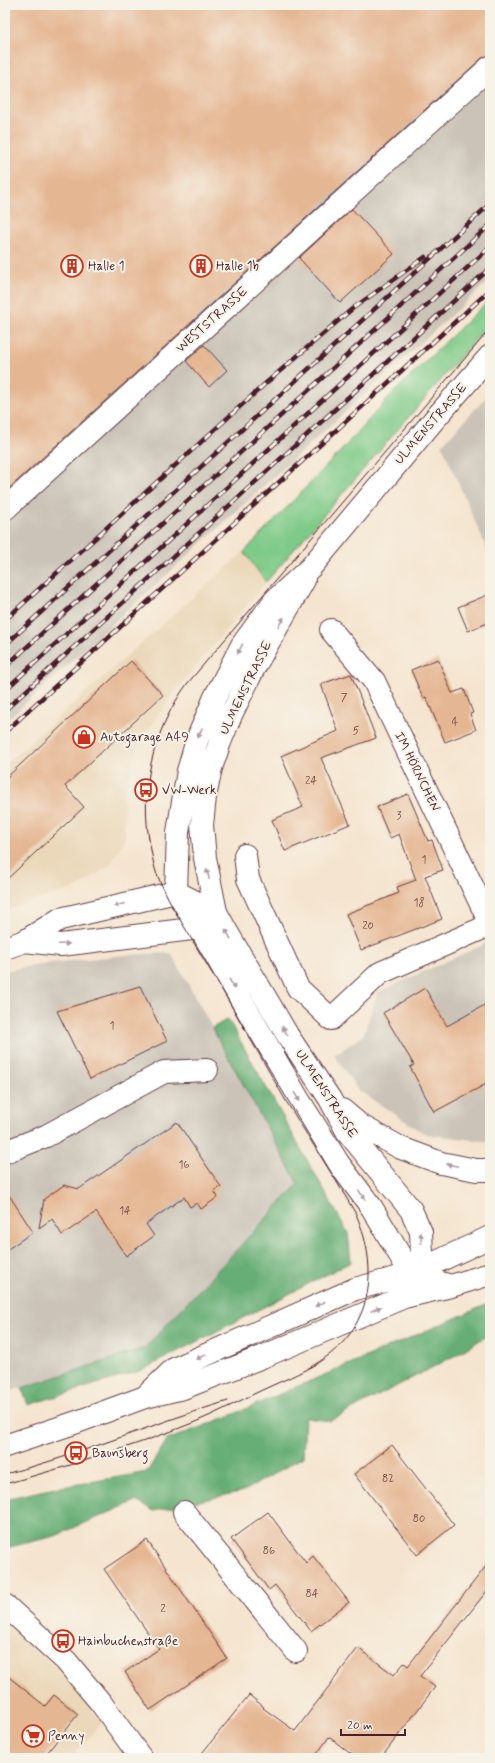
<svg xmlns="http://www.w3.org/2000/svg" width="495" height="1763" font-family="Mynerve,sans-serif">
<style>
.built{fill:#ebd8ba}
.industrial{fill:#cbc3b8}
.green{fill:#7eca88;stroke:#64745a}
.forest{fill:#66ae74;stroke:#586650}
.building{fill:#e5b692}
.lines{fill:none;stroke-linecap:round;stroke-linejoin:round}
.street-casing{stroke:#643d44;stroke-width:24}
.secondary-casing{stroke:#643d44;stroke-width:24}
.street{stroke:#fff;stroke-width:22}
.secondary{stroke:#fff;stroke-width:22}
.tram{stroke:#4a1f2b;stroke-width:1}
.rail-casing{stroke:#4a1f2b;stroke-width:4.5}
.rail{stroke:#f7f3e8;stroke-width:3;stroke-dasharray:9;stroke-linecap:butt}
.oneway{fill:#ae9aa0}
.labels{text-anchor:middle;dominant-baseline:central;stroke-width:4;stroke-linejoin:round;paint-order:stroke}
.number-label{font-size:11px;fill:#714545}
.poi-label{font-size:13px;fill:#4a1f2b;stroke:#f7f3e8;text-anchor:start}
.street-label{font-size:13px;fill:#4a1f2b;stroke:#f7f3e8}
</style>
<rect width="100%" height="100%" fill="#f7f3e8"/>
<filter id="ink" filterUnits="userSpaceOnUse"><feTurbulence type="fractalNoise" baseFrequency=".025" numOctaves="2"/><feDisplacementMap in="SourceGraphic" scale="8" xChannelSelector="R" yChannelSelector="G"/><feConvolveMatrix kernelMatrix="1 2 1 2 8 2 1 2 1" color-interpolation-filters="sRGB"/></filter>
<filter id="wash" filterUnits="userSpaceOnUse"><feTurbulence type="fractalNoise" baseFrequency=".012" numOctaves="4" result="noise"/><feDisplacementMap in="SourceGraphic" scale="16" xChannelSelector="R" yChannelSelector="G"/><feGaussianBlur stdDeviation="0.9" result="paint"/><feColorMatrix in="noise" values="0 0 0 0 0 0 0 0 0 0 0 0 0 0 0 0 0 1.4 0 .05"/><feComposite in="paint" operator="in"/></filter>
<g filter="url(#wash)">
<rect width="100%" height="100%" fill="#f5e5d0"/>
<path class="built" d="M244,552L266,582L172,695L138,744L124,797L125,837L110,865L76,888L5,910V765Z
M5,1623L18,1631L75,1686L102,1723L70,1758H5Z"/>
<path class="industrial" d="M5,5H490V280L5,722Z
M490,393V556L442,445Z
M490,942V1142L425,1134L358,1090L334,1055L363,1036L378,992Z
M171,953L298,1184L145,1348L5,1393V971L43,964L125,955Z"/>
<path class="green" d="M490,299V323L266,582L244,552L338,454L392,394Z"/>
<path class="forest" d="M228,1019L348,1233L351,1262L140,1371L28,1405L22,1388L145,1348L298,1184L212,1028Z
M490,1303V1334L456,1355L330,1421L305,1418L303,1457L244,1491L154,1511L136,1501L55,1536L10,1547L5,1552V1499L50,1489L147,1472L167,1440L234,1414Z"/>
<g id="blocks">
<path class="building" d="M5,5H490V55L482,58L5,492Z
M352,209L394,254L340,303L299,258Z
M204,345L227,370L209,387L186,361Z
M490,594V622L468,631L458,607Z
M438,659L452,693L464,689L473,713L470,714L476,730L445,742L426,697L423,698L411,670Z
M131,661L163,695L65,786L84,807L5,881V779Z
M351,674L376,738L321,758L350,824L285,851L272,820L303,807L281,756L338,731L321,684Z
M408,794L428,841L432,840L443,870L425,876L442,919L361,950L346,914L399,893L397,887L416,880L399,834L390,838L377,807Z
M140,986L167,1041L90,1079L57,1011Z
M425,988L447,1026L490,1002V1082L434,1112L410,1067L414,1065L383,1013Z
M177,1122L221,1187L214,1191L218,1197L201,1209L197,1203L190,1207L184,1197L146,1224L154,1236L126,1256L96,1212L62,1235L52,1219L39,1228L44,1199L64,1185L79,1189Z
M5,1189L33,1232L5,1251Z
M392,1445L454,1525L417,1555L354,1474Z
M268,1512L306,1563L313,1556L349,1602L311,1631L275,1585L269,1590L231,1539Z
M147,1540L227,1658L150,1710L125,1672L159,1649L104,1569Z
M490,1561V1587L420,1676L435,1687L381,1758H356L329,1737L314,1758H198L249,1695L264,1707L263,1708L295,1731L358,1648L394,1675L404,1663L408,1666Z
M5,1674L45,1706L54,1695L78,1714L43,1758H5Z"/>
</g>
</g>
<g filter="url(#ink)">
<use href="#blocks" fill-opacity="0" stroke="#643d44" stroke-width="1"/>
<g class="lines">
<g class="street-casing">
<path id="street" d="M5,509L490,67
M331,630L374,681L490,923
M245,855L248,879L298,988L331,1019L380,973L490,925
M5,948L25,941L60,919L176,892L216,912L200,928L61,945L25,941
M5,1152L46,1136L164,1072L207,1070
M184,1512L296,1651
M5,1605L66,1661L101,1703L141,1758"/>
</g>
<g class="secondary-casing">
<path id="secondary" d="M304,580L255,666L231,715L220,742L211,768L205,797L202,825L205,858L216,912L227,932L288,1036L330,1099L347,1131L411,1210L421,1232L422,1254L411,1274L404,1297
M342,1110L361,1126L401,1148L441,1163L476,1170H490
M451,1286L411,1274L372,1208L339,1164L297,1097L200,928L176,892L178,832L188,771L197,740L215,697L242,645L275,600L311,567L433,421L490,356
M145,1397L174,1369L355,1289L411,1274L490,1237
M5,1446L77,1422L145,1397L183,1388L262,1357L404,1297L451,1286L490,1274"/>
</g>
<use href="#street" class="street"/>
<use href="#secondary" class="secondary"/>
<path class="tram" d="M5,1474C81,1455 153,1423 228,1401
M5,1484C69,1466 133,1447 195,1422C217,1413 239,1401 260,1391C292,1376 327,1364 349,1335C376,1298 373,1254 356,1214L182,923C173,907 163,890 156,872C153,863 152,854 150,845C139,788 153,731 187,684L490,329"/>
<g class="rail-casing">
<path id="rail" d="M5,620L266,383L352,309L425,257
M5,645L490,204
M5,667L490,225
M5,690L490,247
M5,710L490,268
M5,732L490,290"/>
</g>
<use href="#rail" class="rail"/>
</g>
<defs><path id="oneway-solid" d="M-6-.8H1V-3.2L6.5 0L1 3.2V.8H-6Z"/></defs>
<g class="oneway">
<use href="#oneway-solid" transform="translate(281 622) rotate(-59)"/>
<use href="#oneway-solid" transform="translate(240 649) rotate(118)"/>
<use href="#oneway-solid" transform="translate(200 733) rotate(113)"/>
<use href="#oneway-solid" transform="translate(208 874) rotate(-102)"/>
<use href="#oneway-solid" transform="translate(119 905) rotate(166)"/>
<use href="#oneway-solid" transform="translate(228 934) rotate(-120)"/>
<use href="#oneway-solid" transform="translate(64 944) rotate(-3)"/>
<use href="#oneway-solid" transform="translate(232 984) rotate(60)"/>
<use href="#oneway-solid" transform="translate(285 1031) rotate(-121)"/>
<use href="#oneway-solid" transform="translate(297 1097) rotate(59)"/>
<use href="#oneway-solid" transform="translate(452 1165) rotate(-168)"/>
<use href="#oneway-solid" transform="translate(362 1195) rotate(54)"/>
<use href="#oneway-solid" transform="translate(421 1238) rotate(-95)"/>
<use href="#oneway-solid" transform="translate(320 1304) rotate(156)"/>
<use href="#oneway-solid" transform="translate(376 1309) rotate(-24)"/>
<use href="#oneway-solid" transform="translate(201 1357) rotate(156)"/>
</g>
</g>
<defs>
<g id="building-ring" transform="scale(1.15)"><circle r="9.5" fill="#f7f3e8" stroke="#c8321e" stroke-width="1.5"/><path d="M-4-6H4V6H1V3H-1V6H-4ZM-2.5-4.3h1.7v1.8h-1.7ZM.8-4.3h1.7v1.8H.8ZM-2.5-1h1.7V.8h-1.7ZM.8-1h1.7V.8H.8Z" fill="#c8321e"/></g>
<g id="shop-ring" transform="scale(1.15)"><circle r="9.5" fill="#f7f3e8" stroke="#c8321e" stroke-width="1.5"/><path d="M-5-2.5h2.3a2.7 3.5 0 0 1 5.4 0H5L5.5 6h-11ZM-1.5-2.5h3a1.5 2.3 0 0 0-3 0Z" fill="#c8321e"/></g>
<g id="bus-ring" transform="scale(1.15)"><circle r="9.5" fill="#f7f3e8" stroke="#c8321e" stroke-width="1.5"/><path d="M-5-6H5V4H4V6H2V4H-2V6H-4V4H-5ZM-3.5-4V0h7V-4ZM-3.5 1.2v1.5H-2V1.2ZM2 1.2v1.5H3.5V1.2Z" fill="#c8321e"/></g>
<g id="supermarket-ring" transform="scale(1.15)"><circle r="9.5" fill="#f7f3e8" stroke="#c8321e" stroke-width="1.5"/><path d="M-6-5.5h2.5l.6 2H6L4.5 2H-2.5L-4.4-4H-6ZM-1.5 3.2a1.3 1.3 0 1 0 .1 0ZM3 3.2a1.3 1.3 0 1 0 .1 0Z" fill="#c8321e"/></g>
</defs>
<g fill-rule="evenodd">
<use href="#building-ring" x="72" y="266"/>
<use href="#building-ring" x="201" y="266"/>
<use href="#shop-ring" x="84" y="737"/>
<use href="#bus-ring" x="146" y="790"/>
<use href="#bus-ring" x="76" y="1453"/>
<use href="#bus-ring" x="63" y="1641"/>
<use href="#supermarket-ring" x="33" y="1736"/>
</g>
<g class="labels">
<g class="number-label">
<text x="344" y="698">7</text>
<text x="455" y="722">4</text>
<text x="356" y="731">5</text>
<text x="311" y="781">24</text>
<text x="399" y="816">3</text>
<text x="424" y="860">1</text>
<text x="419" y="903">18</text>
<text x="368" y="926">20</text>
<text x="112" y="1026">1</text>
<text x="184" y="1165">16</text>
<text x="125" y="1211">14</text>
<text x="388" y="1479">82</text>
<text x="419" y="1519">80</text>
<text x="269" y="1551">86</text>
<text x="312" y="1594">84</text>
<text x="163" y="1609">2</text>
</g>
<g class="poi-label">
<text x="88" y="266">Halle 1</text>
<text x="216" y="266">Halle 1b</text>
<text x="100" y="737">Autogarage A49</text>
<text x="162" y="790">VW-Werk</text>
<text x="92" y="1453">Baunsberg</text>
<text x="78" y="1641">Hainbuchenstraße</text>
<text x="48" y="1736">Penny</text>
</g>
<g class="street-label">
<text transform="translate(212 320) rotate(-42)">WESTSTRASSE</text>
<text transform="translate(431 424) rotate(-49)">ULMENSTRASSE</text>
<text transform="translate(246 688) rotate(-64)">ULMENSTRASSE</text>
<text transform="translate(417 772) rotate(64)">IM HÖRNCHEN</text>
<text transform="translate(326 1094) rotate(57)">ULMENSTRASSE</text>
</g>
</g>
<rect width="495" height="1763" fill="none" stroke="#f7f3e8" stroke-width="20"/>
<path d="M341 1729v6h64v-6" fill="none" stroke="#4a1f2b" stroke-width="2"/>
<text x="347" y="1729" font-size="12" fill="#4a1f2b" stroke="#f7f3e8" stroke-width="3" paint-order="stroke">20 m</text>
</svg>
